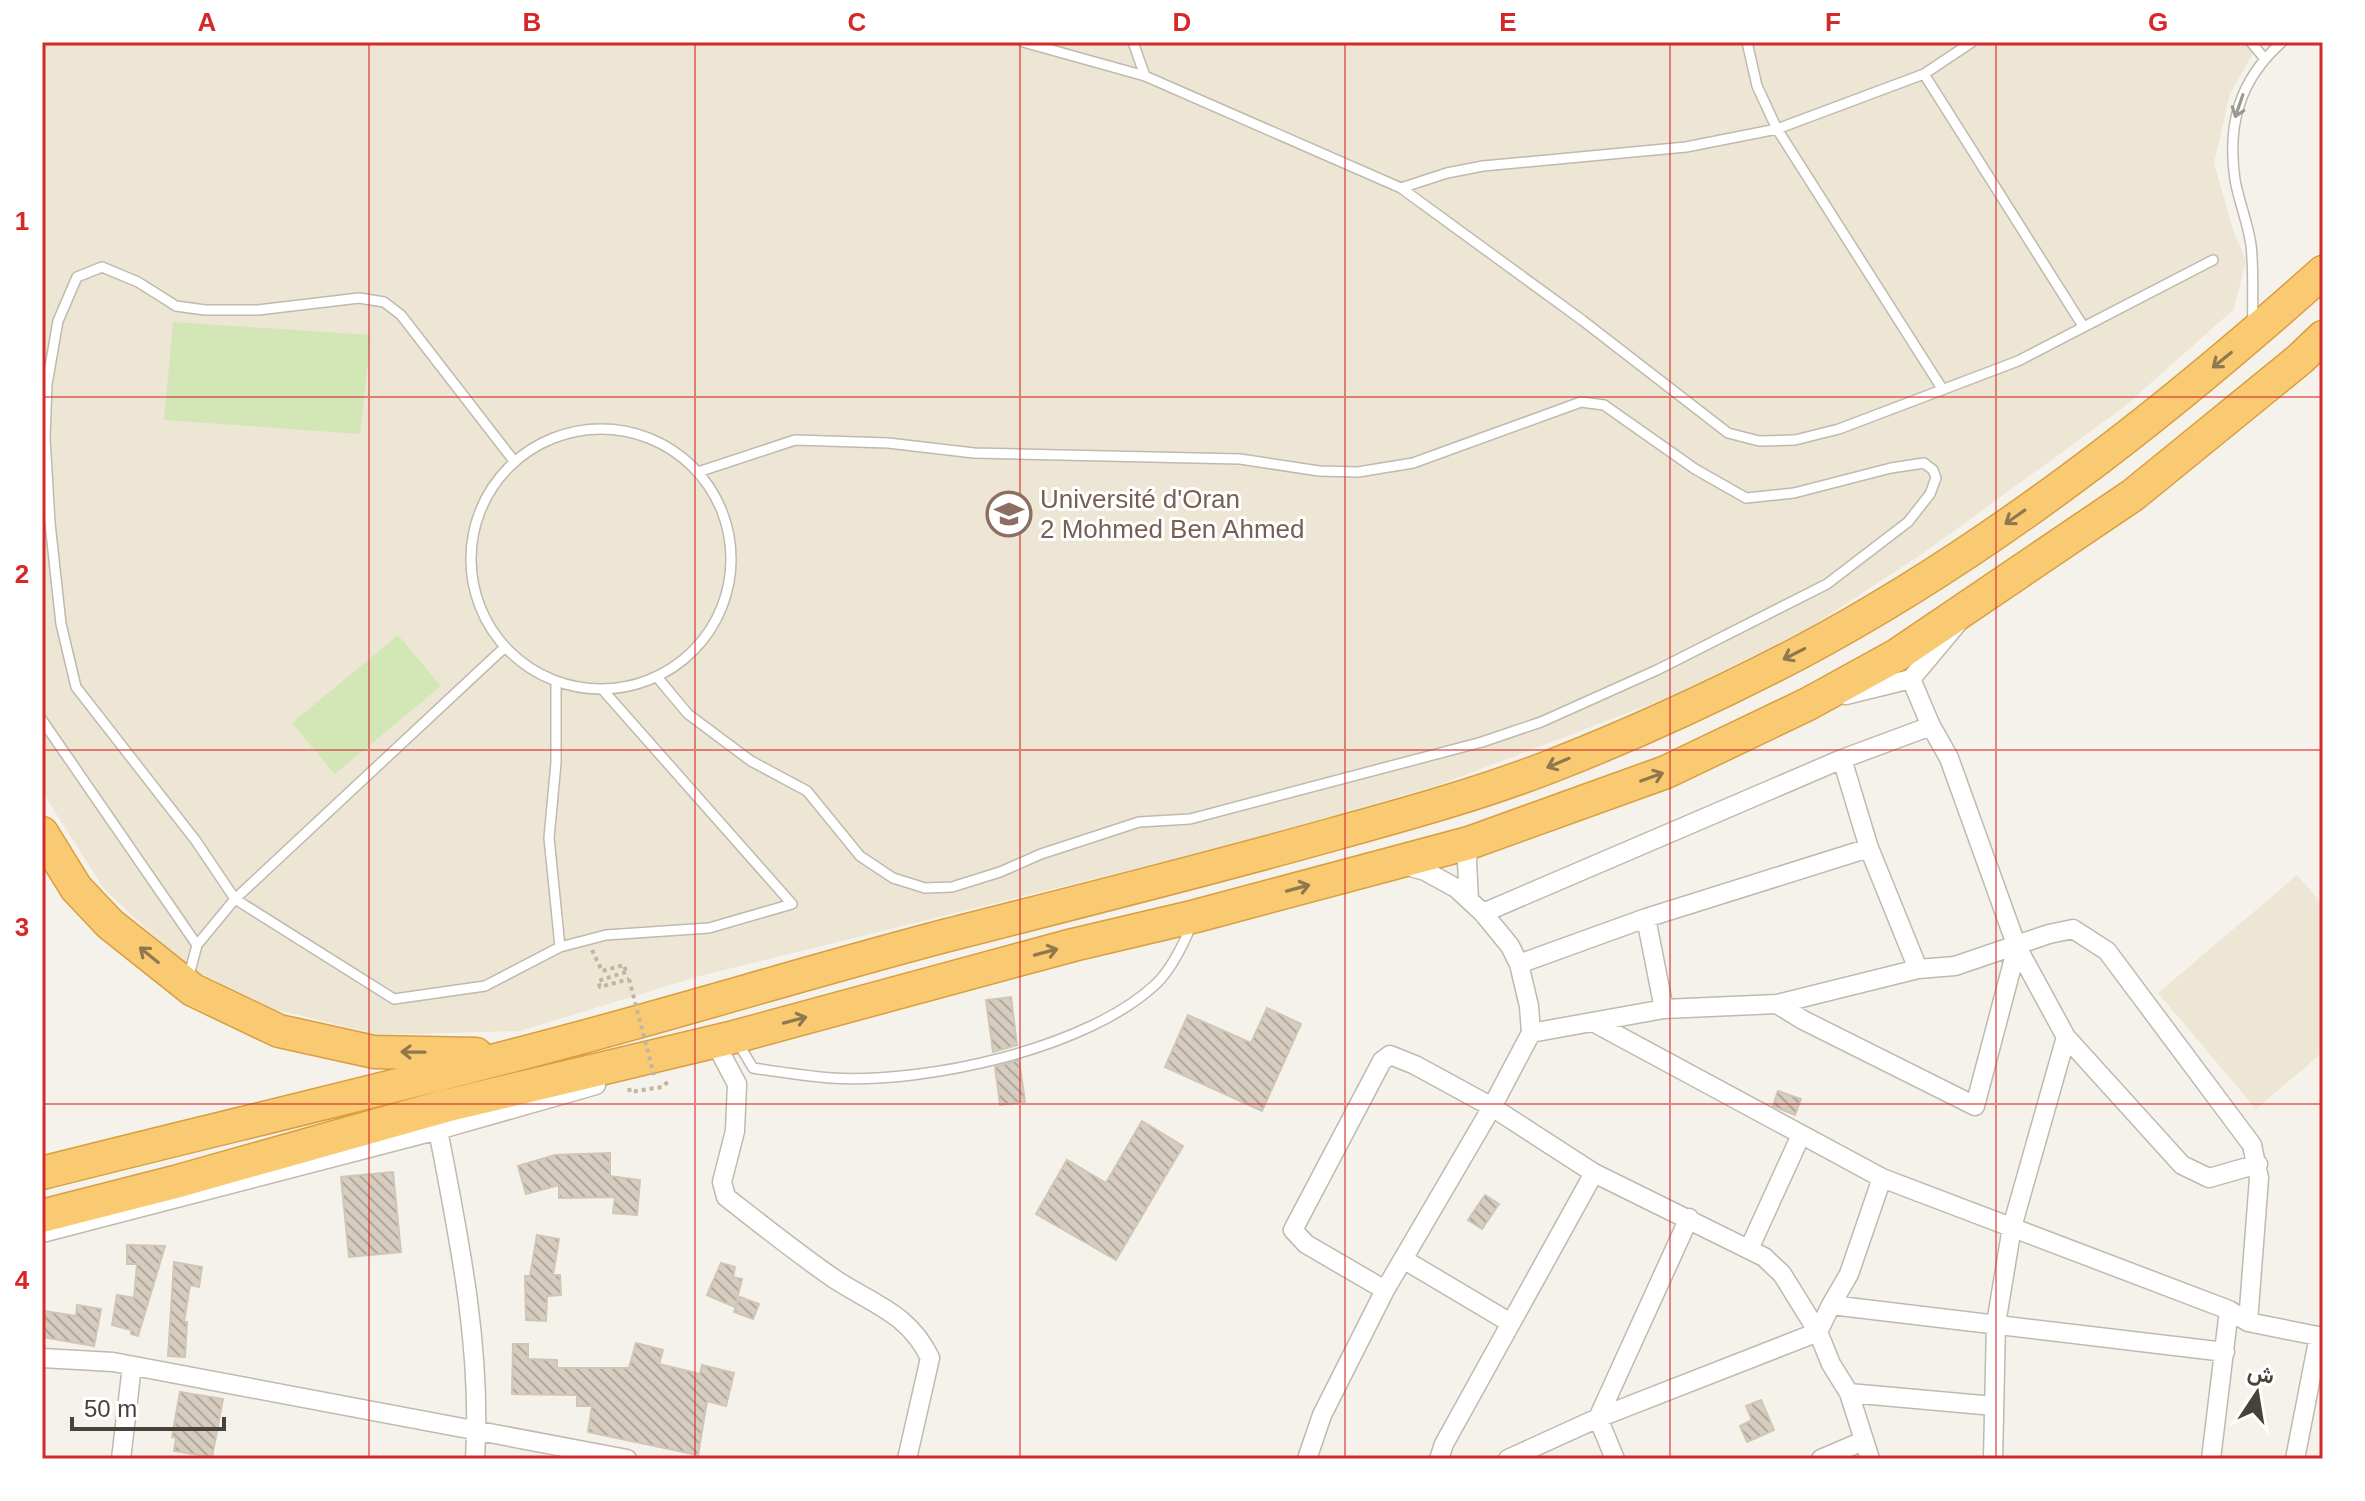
<svg xmlns="http://www.w3.org/2000/svg" width="2365" height="1501" font-family="Helvetica,Vazirmatn,sans-serif">
<style>
.education{fill:#ede6d5}
.pitch{fill:#d2e7b5}
.building{fill:url(#building-back-hatch);stroke:#d1c5b4;stroke-width:2}
.lines{fill:none;stroke-linecap:round;stroke-linejoin:round}
.lane-casing{stroke:#c0b9ad;stroke-width:12}
.street-casing{stroke:#c0b9ad;stroke-width:21}
.highway-casing{stroke:#d99e40;stroke-width:35}
.path{stroke:#c2b59f;stroke-width:4;stroke-dasharray:4 4;stroke-linecap:butt}
.lane{stroke:#fff;stroke-width:9}
.street{stroke:#fff;stroke-width:18}
.highway{stroke:#f9ca71;stroke-width:32}
.path-bridge{stroke:#c2b59f;stroke-width:4;stroke-dasharray:4 4;stroke-linecap:butt}
.oneway{stroke:#9b9792}
.oneway2{stroke:#8f784f}
.grid{fill:none;stroke:#d62828;stroke-width:2;stroke-opacity:0.55}
.labels{text-anchor:middle;dominant-baseline:central;stroke-width:6;stroke-linejoin:round;paint-order:stroke}
.education-label{font-size:26px;fill:#785e54;stroke:#fff;text-anchor:start}
.neatline{fill:none;stroke:#d62828;stroke-width:3}
.grid-label{font-size:26px;text-anchor:middle;font-weight:bold;fill:#d62828}
</style>
<defs>
<pattern id="building-back-hatch" width="6" height="6" patternUnits="userSpaceOnUse" patternTransform="scale(2)"><rect width="6" height="6" fill="#d6cdc0"/><path d="M-1 5l2 2M0 0l6 6M5-1l2 2" fill="none" stroke="#b0a89d"/></pattern>
</defs>
<rect width="100%" height="100%" fill="#f5f2eb"/>
<path class="education" d="M42,42H2253L2256,48L2230,94L2214,163L2234,233L2246,260L2234,309L2124,407L1922,554L1806,630L1667,698L1439,785L1235,844L700,976L520,1031L379,1035L261,1006L184,964L104,889L47,799L42,786Z
M2297,875L2323,905V1052L2256,1109L2158,993Z"/>
<path class="pitch" d="M173,322L371,335L360,434L164,420Z
M398,635L441,686L335,774L292,723Z"/>
<path class="building" d="M1011,997L1017,1045L993,1052L986,1000Z
M1267,1008L1301,1024L1262,1111L1165,1067L1188,1015L1251,1043Z
M1019,1060L1025,1102L1000,1105L995,1067Z
M1778,1091L1801,1099L1795,1115L1773,1106Z
M1142,1121L1183,1146L1116,1260L1036,1214L1067,1160L1106,1183Z
M610,1153V1176L640,1180L637,1215L613,1213L615,1197L559,1198V1185L526,1194L518,1166L555,1155Z
M393,1172L401,1252L349,1257L341,1177Z
M1485,1195L1499,1204L1482,1229L1468,1220Z
M537,1235L559,1239L553,1275H560L561,1295L547,1296L546,1321L526,1320L525,1276H530Z
M127,1245L165,1246L138,1336L131,1334V1330L112,1325L117,1295L134,1298L137,1264H127Z
M174,1262L202,1267L199,1287L190,1285L184,1322H187L185,1357L168,1356Z
M721,1263L735,1267L733,1277L742,1279L735,1307L707,1295Z
M740,1297L759,1304L753,1319L734,1312Z
M77,1305L101,1309L94,1346L42,1337L44,1311L76,1316Z
M636,1343L663,1350L659,1364L700,1374L702,1365L734,1373L726,1406L707,1401L698,1455L588,1432L592,1406H577V1395L512,1394L513,1344H528V1359L557,1360V1368H629Z
M180,1392L223,1399L212,1457L174,1451L176,1438L172,1437Z
M1761,1400L1774,1430L1747,1442L1740,1426L1752,1420L1746,1406Z"/>
<g class="lines">
<g class="lane-casing">
<path id="lane" d="M1023,42L1145,76L1401,188L1582,320L1728,433L1759,441L1795,440L1839,429L2018,361L2213,260
M1133,42L1145,76
M1747,42L1757,86L1777,129L1943,390
M2251,42L2264,58
M1924,74L2083,326
M1401,188L1447,173L1483,166L1686,147L1777,129L1924,74L1972,42
M2253,325C2252,299 2254,271 2251,245C2248,223 2239,202 2235,180C2227,125 2239,80 2282,42
M471 559a130 130 0 1 1 260 0a130 130 0 1 1-260 0Z
M514,461L401,315L384,302L359,298L258,310H205L176,306L138,282L102,267L77,277L58,321L47,384L45,438L50,523L61,624L76,687L196,841L235,899L394,999L485,986L560,947
M657,677L688,714L751,761L807,791L860,856L893,878L925,888L952,887L1000,872L1041,854L1139,822L1190,819L1482,742L1541,722L1657,670L1827,584L1908,522L1930,494L1936,478L1933,470L1924,463L1891,468L1794,493L1746,498L1695,469L1604,405L1581,402L1413,463L1358,472L1319,471L1240,459L974,453L888,443L795,440L698,472
M556,681V763L549,838L560,947L606,935L709,928L792,904L602,689
M42,720L197,945
M188,979L197,945L235,899L505,647
M738,1043L753,1068C779,1072 805,1076 831,1078C925,1084 1088,1049 1157,983C1172,968 1183,945 1191,926"/>
</g>
<g class="street-casing">
<path id="street" d="M1846,695L1911,679L1957,624
M1931,726L1949,758L2017,947L2066,1037L2182,1165L2209,1178L2258,1164
M1842,759L1869,848L1918,969
M1469,900L1467,862L1469,843
M1483,913L1842,759L1931,726L1911,679
M1646,918L1664,1009
M1519,964L1646,918L1869,848
M1777,1004L1803,1020L1975,1106L2017,947
M1593,1022L1882,1178L2229,1310L2248,1322L2323,1337
M1531,1033L1664,1009L1777,1004L1918,969L1955,966L2049,934L2073,929L2107,951L2252,1145L2259,1178L2248,1322
M719,1050L737,1084L735,1131L722,1182L726,1197C762,1225 798,1254 836,1280C875,1305 909,1314 930,1358L907,1459
M438,1130C459,1238 482,1349 475,1459
M42,1233L438,1130L596,1085
M1749,1249L1801,1135
M1403,1259L1509,1322
M1385,1290L1306,1244L1293,1230L1382,1061L1390,1055L1415,1065L1492,1107L1594,1173L1764,1257L1782,1274L1818,1332L1831,1364L1849,1393L1870,1459
M1831,1305L1849,1274L1882,1178
M42,1358L113,1362L627,1459
M1849,1393L1994,1406
M121,1459L132,1366
M1307,1459L1322,1415L1385,1290L1492,1107L1531,1033L1529,1006L1519,964L1510,946L1483,913L1456,888L1425,871L1404,865
M1439,1459L1444,1444L1594,1173
M1508,1459L1598,1418L1818,1332L1831,1305L2225,1352
M1615,1459L1598,1418L1689,1218
M1821,1459L1863,1441
M1993,1459L1996,1324L2012,1227L2066,1037
M2211,1459L2229,1310
M2295,1459L2319,1336"/>
</g>
<g class="highway-casing">
<path id="highway" d="M42,833L76,888L110,924L193,990L279,1031L374,1052L476,1054
M42,1173C200,1133 358,1096 515,1055C660,1018 803,973 948,935C1077,902 1206,870 1334,834C1406,814 1479,794 1549,767C1634,734 1718,695 1799,653C1989,552 2163,415 2323,272
M42,1216L175,1182L445,1106L734,1037L1073,945L1196,916L1469,843L1666,772L1808,704L1897,655L2133,495L2300,359L2323,337"/>
</g>
<path class="path" d="M592,950L602,971L624,965L626,972
M626,972L598,981L600,987L629,979
M629,1088L630,1092L662,1087L670,1080"/>
<use href="#lane" class="lane"/>
<use href="#street" class="street"/>
<use href="#highway" class="highway"/>
<path class="path-bridge" d="M629,979L654,1075"/>
</g>
<defs><path id="oneway-shaft" d="M-6 0H5M1.5-3L5.5 0L1.5 3" fill="none" stroke-width="1.6" stroke-linecap="round" stroke-linejoin="round" transform="scale(2)"/></defs>
<use class="oneway" href="#oneway-shaft" transform="translate(2239 106) rotate(109)"/>
<g class="oneway2">
<use href="#oneway-shaft" transform="translate(2222 360) rotate(141)"/>
<use href="#oneway-shaft" transform="translate(2015 517) rotate(145)"/>
<use href="#oneway-shaft" transform="translate(1794 654) rotate(153)"/>
<use href="#oneway-shaft" transform="translate(1558 763) rotate(157)"/>
<use href="#oneway-shaft" transform="translate(1652 777) rotate(-20)"/>
<use href="#oneway-shaft" transform="translate(1298 888) rotate(-15)"/>
<use href="#oneway-shaft" transform="translate(1046 952) rotate(-15)"/>
<use href="#oneway-shaft" transform="translate(149 955) rotate(-141)"/>
<use href="#oneway-shaft" transform="translate(795 1020) rotate(-15)"/>
<use href="#oneway-shaft" transform="translate(413 1052) rotate(-179)"/>
</g>
<path class="grid" d="M369,42V1459M695,42V1459M1020,42V1459M1345,42V1459M1670,42V1459M1996,42V1459M42,397H2323M42,750H2323M42,1104H2323"/>
<defs>
<g id="university-ring" transform="scale(2.3)"><circle r="9.5" fill="#fff" stroke="#8d6e63" stroke-width="1.5"/><path d="M0-5L7-2L0 1L-7-2ZM-4 1L0 2.5L4 1V4Q0 6-4 4Z" fill="#8d6e63"/></g>
</defs>
<g fill-rule="evenodd">
<use href="#university-ring" x="1009" y="514"/>
</g>
<g class="labels">
<g class="education-label">
<text x="1040" y="499">Université d'Oran<tspan x="1040" dy="30">2 Mohmed Ben Ahmed</tspan></text>
</g>
</g>
<rect width="2365" height="1501" fill="none" stroke="#ffffff" stroke-width="88"/>
<g transform="translate(2257 1393) rotate(12)" stroke="#ffffff" stroke-width="6" paint-order="stroke">
<path d="M0-6L14 30L0 20L-14 30Z" fill="#494239"/>
<text y="-12" font-size="22" font-weight="bold" text-anchor="middle" fill="#494239">ش</text>
</g>
<path d="M72 1417v12h152v-12" fill="none" stroke="#494239" stroke-width="4"/>
<text x="84" y="1417" font-size="24" fill="#494239" stroke="#ffffff" stroke-width="6" paint-order="stroke">50 m</text>
<rect x="44" y="44" width="2277" height="1413" class="neatline"/>
<g class="grid-label">
<text x="207" y="31">A</text>
<text x="532" y="31">B</text>
<text x="857" y="31">C</text>
<text x="1182" y="31">D</text>
<text x="1508" y="31">E</text>
<text x="1833" y="31">F</text>
<text x="2158" y="31">G</text>
<text x="22" y="230">1</text>
<text x="22" y="583">2</text>
<text x="22" y="936">3</text>
<text x="22" y="1289">4</text>
</g>
</svg>
